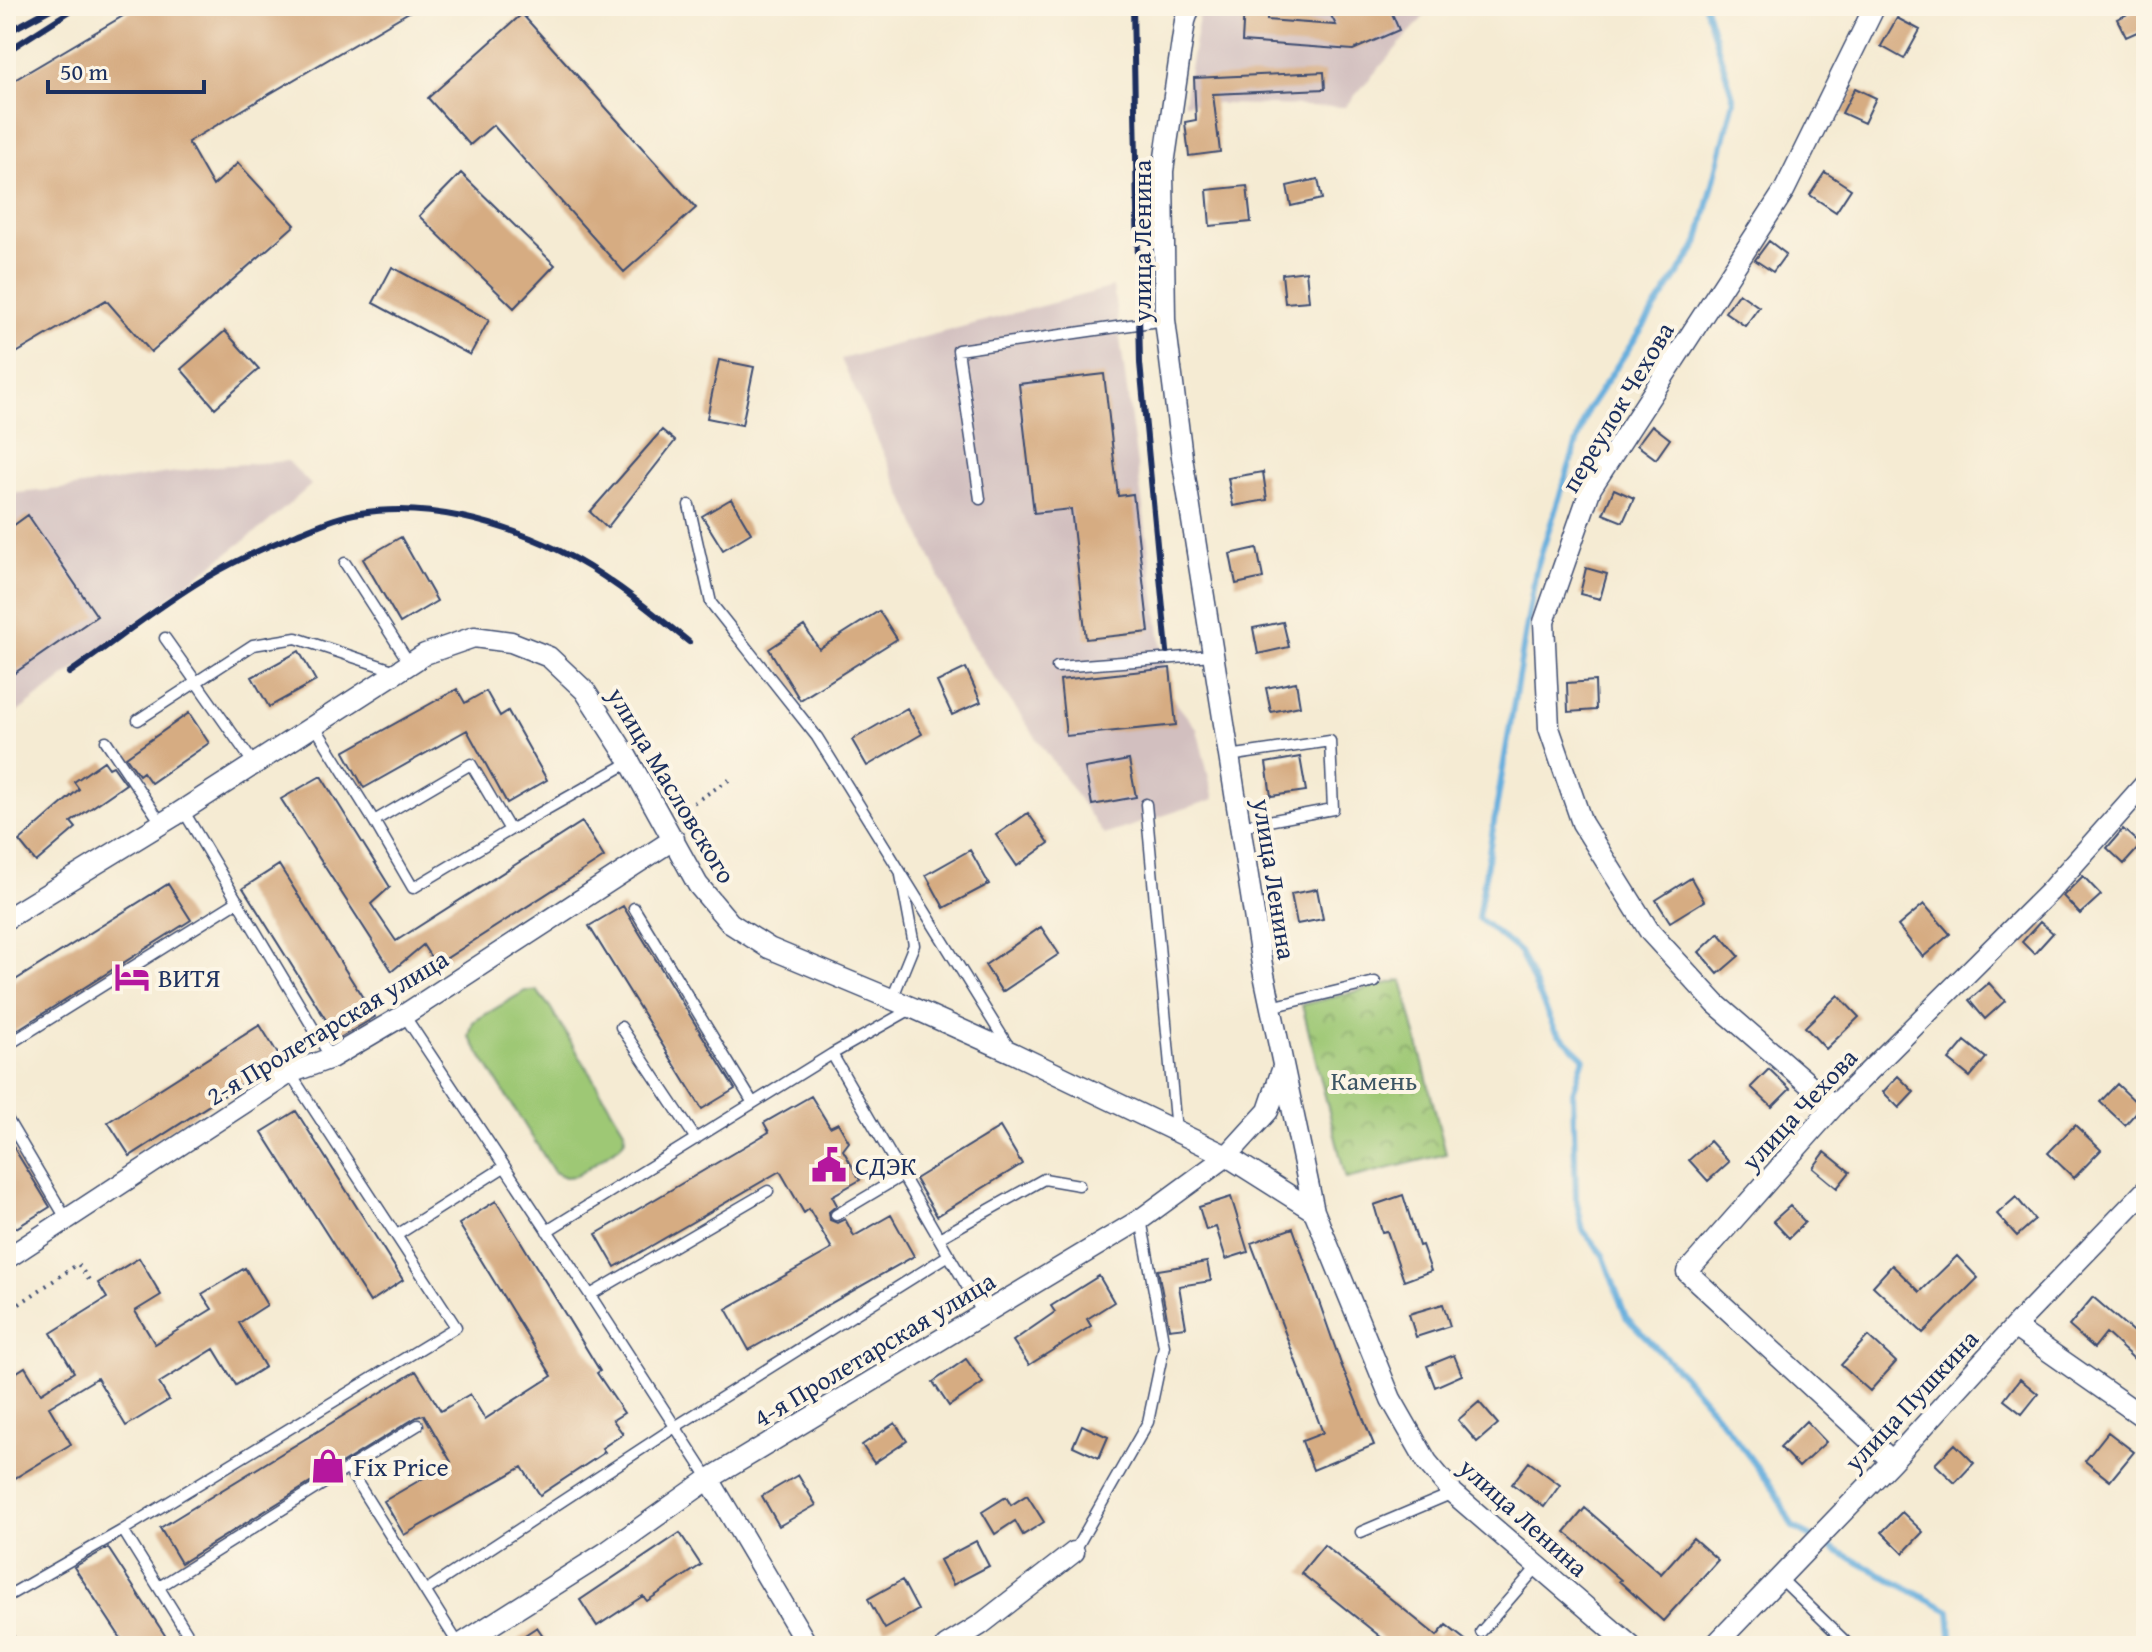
<svg xmlns="http://www.w3.org/2000/svg" width="2152" height="1652" font-family="'Gentium Book Plus',serif">
<style>
.industrial{fill:#d2bfbf}
.park{fill:url(#park-crowns);stroke:#5c7c6a;stroke-width:2}
.pitch{fill:#9ec875;stroke:#5c7c6a;stroke-width:2}
.lines{fill:none;stroke-linecap:round;stroke-linejoin:round}
.stream{stroke:#66aedd;stroke-width:6}
.building{fill:#d6ac82}
.service-casing{stroke:#3c4b70;stroke-width:13}
.minor-casing{stroke:#3c4b70;stroke-width:23}
.path{stroke:#3c4b70;stroke-width:4;stroke-dasharray:2 6;stroke-linecap:butt}
.service{stroke:#fff;stroke-width:10}
.minor{stroke:#fff;stroke-width:20}
.rail{stroke:#1b2f5e;stroke-width:6}
.labels{text-anchor:middle;dominant-baseline:central;stroke-width:8;stroke-linejoin:round;paint-order:stroke}
.street-label{font-size:26px;fill:#1b2f5e;stroke:#fcf5e5}
.poi-label{font-size:26px;fill:#1b2f5e;stroke:#fcf5e5;text-anchor:start}
.park-label{font-size:26px;fill:#3c5564;stroke:#fcf5e5}
</style>
<defs>
<pattern id="park-crowns" width="20" height="18" patternUnits="userSpaceOnUse" patternTransform="scale(2)"><rect width="20" height="18" fill="#9ec875"/><path d="M2 6a3 3 0 1 1 6 0M12 15a3 3 0 1 1 6 0" fill="none" stroke="#80a363"/></pattern>
</defs>
<rect width="100%" height="100%" fill="#fcf5e5"/>
<filter id="ink" filterUnits="userSpaceOnUse"><feTurbulence type="fractalNoise" baseFrequency=".0125" numOctaves="2"/><feDisplacementMap in="SourceGraphic" scale="16" xChannelSelector="R" yChannelSelector="G"/><feConvolveMatrix kernelMatrix="1 2 1 2 8 2 1 2 1" color-interpolation-filters="sRGB"/></filter>
<filter id="wash" filterUnits="userSpaceOnUse"><feTurbulence type="fractalNoise" baseFrequency=".006" numOctaves="4" result="noise"/><feDisplacementMap in="SourceGraphic" scale="32" xChannelSelector="R" yChannelSelector="G"/><feGaussianBlur stdDeviation="1.8" result="paint"/><feColorMatrix in="noise" values="0 0 0 0 0 0 0 0 0 0 0 0 0 0 0 0 0 1.4 0 .05"/><feComposite in="paint" operator="in"/></filter>
<g filter="url(#wash)">
<rect width="100%" height="100%" fill="#f5ebd3"/>
<path class="industrial" d="M1201,6H1433L1345,107L1184,103Z
M1113,287L1168,693L1197,729L1214,799L1104,835L968,640L841,359Z
M288,461L311,485L265,525L6,721V494L61,489L217,466Z"/>
<path class="park" d="M1402,980L1446,1154L1346,1179L1302,1005Z"/>
<path class="pitch" d="M525,991H537L550,1007L624,1130L625,1139L620,1146L576,1176L565,1177L554,1172L469,1036L473,1022Z"/>
<g class="lines">
<path class="stream" d="M1705,6L1734,100L1698,244L1587,411L1536,570L1478,918L1520,952L1555,1030L1584,1058L1573,1092L1576,1198L1583,1230L1603,1255L1626,1317L1682,1374L1727,1427L1774,1490L1793,1527L1949,1611L1952,1646"/>
</g>
<g id="blocks">
<path class="building" d="M140,6H419L188,142L213,186L238,163L295,225L151,352L106,300L6,359V85Z
M1244,6H1268L1267,20L1336,25L1326,6H1389L1399,30L1353,50L1242,42Z
M2142,7L2146,16V28L2126,37L2117,19Z
M522,14L696,208L624,272L493,125L470,145L428,98Z
M1897,18L1920,30L1904,59L1881,46Z
M1324,72L1325,89L1213,94L1220,152L1189,156L1185,122L1196,120L1194,78Z
M1855,88L1876,98L1864,123L1842,113Z
M1825,172L1851,189L1836,212L1810,195Z
M461,173L555,265L514,308L419,216Z
M1318,179L1322,199L1291,206L1287,186Z
M1247,186L1251,222L1210,226L1207,190Z
M1769,241L1786,254L1773,272L1755,260Z
M392,267L489,320L470,355L373,303Z
M1306,271L1309,301L1285,303L1282,274Z
M1739,293L1759,307L1745,326L1725,312Z
M225,331L259,369L215,408L181,369Z
M719,360L754,367L742,425L707,418Z
M1104,374L1118,496L1133,494L1149,632L1086,639L1071,509L1034,513L1019,384Z
M1652,425L1670,439L1656,459L1637,445Z
M662,430L675,441L607,528L590,512Z
M1263,472L1267,500L1233,506L1228,478Z
M1614,489L1634,498L1623,522L1603,514Z
M731,499L751,533L723,550L702,516Z
M28,515L97,616L6,679V531Z
M401,537L437,601L400,623L363,559Z
M1257,548L1263,578L1236,584L1230,554Z
M1586,568L1607,574L1600,599L1580,594Z
M879,611L897,639L800,700L769,649L804,626L819,649Z
M1283,622L1289,647L1258,654L1253,628Z
M299,651L316,681L269,707L252,677Z
M966,668L981,702L952,715L937,682Z
M1170,668L1176,725L1066,736L1060,680Z
M1595,681L1596,710L1568,712L1567,683Z
M1296,682L1300,706L1271,712L1266,688Z
M457,689L465,703L486,691L500,716L508,711L547,780L507,803L467,730L364,788L344,752Z
M907,708L922,734L867,766L852,740Z
M189,713L209,743L151,783L143,772L139,775L126,757Z
M1300,757L1306,791L1271,796L1266,763Z
M1129,760L1136,797L1092,805L1085,768Z
M104,761L109,768L113,766L126,784L71,822L76,828L36,862L19,841L79,789L74,782Z
M321,776L390,887L371,904L396,941L582,822L604,857L436,965L423,945L392,971L281,799Z
M1028,813L1049,843L1017,866L996,835Z
M2123,829L2141,845L2124,864L2107,848Z
M970,850L989,884L944,908L926,875Z
M279,865L375,1017L338,1039L243,888Z
M2083,876L2101,895L2080,914L2063,896Z
M1691,878L1704,901L1670,922L1656,900Z
M168,884L191,920L6,1037V986Z
M1317,889L1323,919L1297,924L1291,894Z
M1924,904L1950,934L1923,957L1898,926Z
M623,906L735,1089L702,1109L589,926Z
M2040,922L2053,933L2034,954L2022,942Z
M1041,927L1059,954L1002,992L985,965Z
M1719,933L1739,956L1718,974L1699,952Z
M1989,983L2005,1001L1985,1019L1969,1000Z
M1838,995L1859,1017L1826,1049L1805,1027Z
M260,1025L281,1059L130,1156L108,1122Z
M1965,1041L1986,1058L1970,1077L1949,1060Z
M1769,1069L1790,1089L1772,1107L1751,1087Z
M1898,1076L1914,1092L1899,1108L1883,1092Z
M2117,1084L2141,1107L2125,1125L2100,1102Z
M811,1096L830,1127L838,1123L849,1142L843,1150L860,1180L832,1196L837,1205L829,1212L830,1220L837,1223L845,1219L854,1236L891,1215L914,1256L749,1350L726,1309L832,1249L809,1209L804,1213L780,1171L615,1267L596,1234L769,1132L764,1123Z
M296,1111L403,1280L370,1302L262,1132Z
M2075,1125L2101,1150L2074,1178L2048,1153Z
M1000,1127L1022,1164L937,1216L915,1179Z
M6,1135L50,1207L16,1228L6,1211Z
M1710,1141L1729,1162L1708,1181L1689,1160Z
M1825,1152L1850,1172L1837,1188L1813,1168Z
M1403,1195L1419,1246L1422,1245L1431,1271L1404,1281L1387,1231L1382,1232L1374,1205Z
M1231,1197L1248,1252L1226,1259L1216,1227L1206,1230L1199,1207Z
M2016,1197L2035,1220L2017,1236L1997,1214Z
M496,1201L600,1371L597,1373L624,1413L613,1420L623,1434L602,1448L605,1452L540,1495L522,1467L404,1535L384,1501L451,1462L424,1415L417,1417L181,1563L160,1528L416,1371L441,1411L470,1394L485,1419L552,1376L459,1224Z
M1790,1206L1805,1222L1789,1238L1773,1221Z
M1293,1228L1341,1364L1374,1445L1313,1470L1302,1441L1323,1433L1251,1243Z
M1957,1256L1978,1278L1923,1333L1873,1286L1892,1265L1920,1292Z
M139,1258L161,1295L135,1311L155,1344L212,1309L202,1294L245,1268L267,1305L239,1323L265,1367L236,1385L214,1349L159,1383L169,1400L126,1426L97,1378L49,1407L71,1444L15,1478L6,1463V1379L25,1367L41,1393L74,1372L51,1333L107,1298L98,1283Z
M1207,1262L1211,1281L1179,1286L1186,1327L1169,1329L1158,1270Z
M1099,1276L1114,1302L1087,1319L1091,1326L1029,1365L1013,1341L1055,1312L1051,1306Z
M2093,1297L2146,1343V1370L2106,1333L2094,1348L2069,1326Z
M1443,1304L1450,1326L1416,1337L1409,1314Z
M1868,1336L1896,1362L1870,1391L1841,1365Z
M1454,1355L1462,1375L1435,1387L1427,1366Z
M966,1359L983,1383L949,1406L933,1382Z
M2020,1379L2038,1394L2022,1414L2004,1400Z
M1479,1402L1498,1424L1477,1442L1458,1420Z
M1806,1421L1826,1442L1799,1467L1780,1447Z
M895,1423L907,1441L874,1463L862,1445Z
M1082,1425L1108,1437L1099,1458L1073,1446Z
M2108,1432L2134,1452L2110,1481L2085,1461Z
M1955,1444L1974,1463L1955,1483L1935,1464Z
M1529,1462L1560,1485L1544,1507L1512,1484Z
M798,1475L816,1505L779,1526L762,1496Z
M1027,1495L1044,1522L1023,1535L1015,1521L995,1534L982,1512L1006,1497L1011,1505Z
M1585,1508L1661,1574L1693,1538L1718,1560L1663,1621L1619,1581L1621,1580L1565,1532Z
M1902,1512L1923,1532L1903,1553L1882,1532Z
M680,1533L701,1565L647,1601L643,1596L597,1626L580,1600Z
M976,1541L989,1566L953,1585L940,1560Z
M1324,1545L1437,1636L1446,1625L1473,1646H1392L1301,1573Z
M108,1548L172,1646H126L74,1567Z
M902,1580L918,1610L885,1629L868,1599Z
M537,1627L550,1646H508Z"/>
</g>
</g>
<g filter="url(#ink)">
<use href="#blocks" fill-opacity="0" stroke="#3c4b70" stroke-width="2"/>
<g class="lines">
<g class="service-casing">
<path id="service" d="M980,499L958,350L1165,320
M689,505L711,603L817,737L1010,1049
M345,563L410,664
M165,638L254,764
M1057,667L1213,655
M138,720L253,645L296,638L396,671
M314,725L374,821
M106,741L162,824
M1229,756L1330,741L1333,809L1241,826
M1146,804L1176,1131
M183,810L331,1058
M510,830L413,888L374,821L471,764L510,830L630,762
M634,908L753,1103
M892,999L914,945L901,875
M1271,1007L1375,982
M404,1015L590,1295L709,1479
M621,1027L696,1139
M6,1046L238,901
M832,1054L913,1008
M6,1117L67,1220
M836,1215L903,1175
M547,1231L832,1054L983,1314
M397,1235L504,1167
M939,1238L1044,1179L1079,1185
M590,1295L768,1191
M348,1468L418,1425
M123,1530L195,1646
M1361,1532L1453,1493
M1074,1552L1148,1422L1164,1346L1141,1219
M1779,1577L1850,1646
M159,1587L348,1468L459,1645
M425,1591L675,1427L949,1255
M6,1597L123,1530L456,1327L290,1073
M1481,1632L1538,1566
M6,1634L13,1646"/>
</g>
<g class="minor-casing">
<path id="minor" d="M1190,6L1185,21L1163,171L1165,320L1182,457L1262,965L1314,1211L1391,1399L1427,1462L1453,1493L1631,1646
M6,919L174,816L425,654L474,637L511,642L549,657L585,691L626,755L698,885L730,923L769,948L913,1008L1013,1053L1227,1156L1314,1211
M1834,1106L1716,1004L1650,932L1582,823L1549,728L1544,622L1591,488L1784,191L1875,6
M6,1259L290,1073L331,1058L404,1015L674,839
M2014,1327L2146,1419
M1892,1461L1687,1272L1834,1106L2049,892L2146,783
M709,1479L808,1646
M458,1646L605,1553L709,1479L1141,1219L1227,1156L1268,1111L1283,1067
M946,1646L980,1625L1074,1552
M1714,1646L1892,1461L2014,1327L2146,1190"/>
</g>
<path class="path" d="M687,807L732,778
M6,1313L78,1264L92,1284"/>
<use href="#service" class="service"/>
<use href="#minor" class="minor"/>
<path class="rail" d="M1133,6L1140,363L1167,651
M6,33L56,6
M6,52L78,6
M69,673C114,642 157,607 204,579C233,562 265,547 297,534C317,526 338,516 360,513C426,502 500,522 560,551C607,574 648,609 689,642"/>
</g>
</g>
<defs>
<g id="hotel-bare" transform="scale(2.76)"><path d="M-6-4.5h1.5V1H6V5H4.5V3h-9V5H-6ZM-4 0a1.8 1.8 0 1 1 3.6 0ZM.5 0V-2.5h3Q6-2.5 6 0Z" fill="#b5179e" stroke="#fcf5e5" stroke-width="2.5" paint-order="stroke"/></g>
<g id="civic-bare" transform="scale(2.76)"><path d="M-.6-6.5H3V-4.5H.6V-3L4-1V1h2V6H-6V1h2V-1L-.6-3ZM-1.2 2.5V6h2.4V2.5Z" fill="#b5179e" stroke="#fcf5e5" stroke-width="2.5" paint-order="stroke"/></g>
<g id="shop-bare" transform="scale(2.76)"><path d="M-5-2.5h2.3a2.7 3.5 0 0 1 5.4 0H5L5.5 6h-11ZM-1.5-2.5h3a1.5 2.3 0 0 0-3 0Z" fill="#b5179e" stroke="#fcf5e5" stroke-width="2.5" paint-order="stroke"/></g>
</defs>
<g fill-rule="evenodd">
<use href="#hotel-bare" x="132" y="977"/>
<use href="#civic-bare" x="829" y="1165"/>
<use href="#shop-bare" x="328" y="1466"/>
</g>
<g class="labels">
<g class="street-label">
<text transform="translate(1141 241) rotate(-90)">улица Ленина</text>
<text transform="translate(1617 407) rotate(-59)">переулок Чехова</text>
<text transform="translate(672 785) rotate(59)">улица Масловского</text>
<text transform="translate(1275 879) rotate(81)">улица Ленина</text>
<text transform="translate(327 1027) rotate(-31)">2-я Пролетарская улица</text>
<text transform="translate(1799 1109) rotate(-47)">улица Чехова</text>
<text transform="translate(874 1349) rotate(-31)">4-я Пролетарская улица</text>
<text transform="translate(1911 1400) rotate(-47)">улица Пушкина</text>
<text transform="translate(1524 1517) rotate(42)">улица Ленина</text>
</g>
<g class="poi-label">
<text x="158" y="977">ВИТЯ</text>
<text x="855" y="1165">СДЭК</text>
<text x="354" y="1466">Fix Price</text>
</g>
<g class="park-label">
<text x="1374" y="1080">Камень</text>
</g>
</g>
<rect width="2152" height="1652" fill="none" stroke="#fcf5e5" stroke-width="32"/>
<path d="M48 80v12h156v-12" fill="none" stroke="#1b2f5e" stroke-width="4"/>
<text x="60" y="80" font-size="24" fill="#1b2f5e" stroke="#fcf5e5" stroke-width="6" paint-order="stroke">50 m</text>
</svg>
